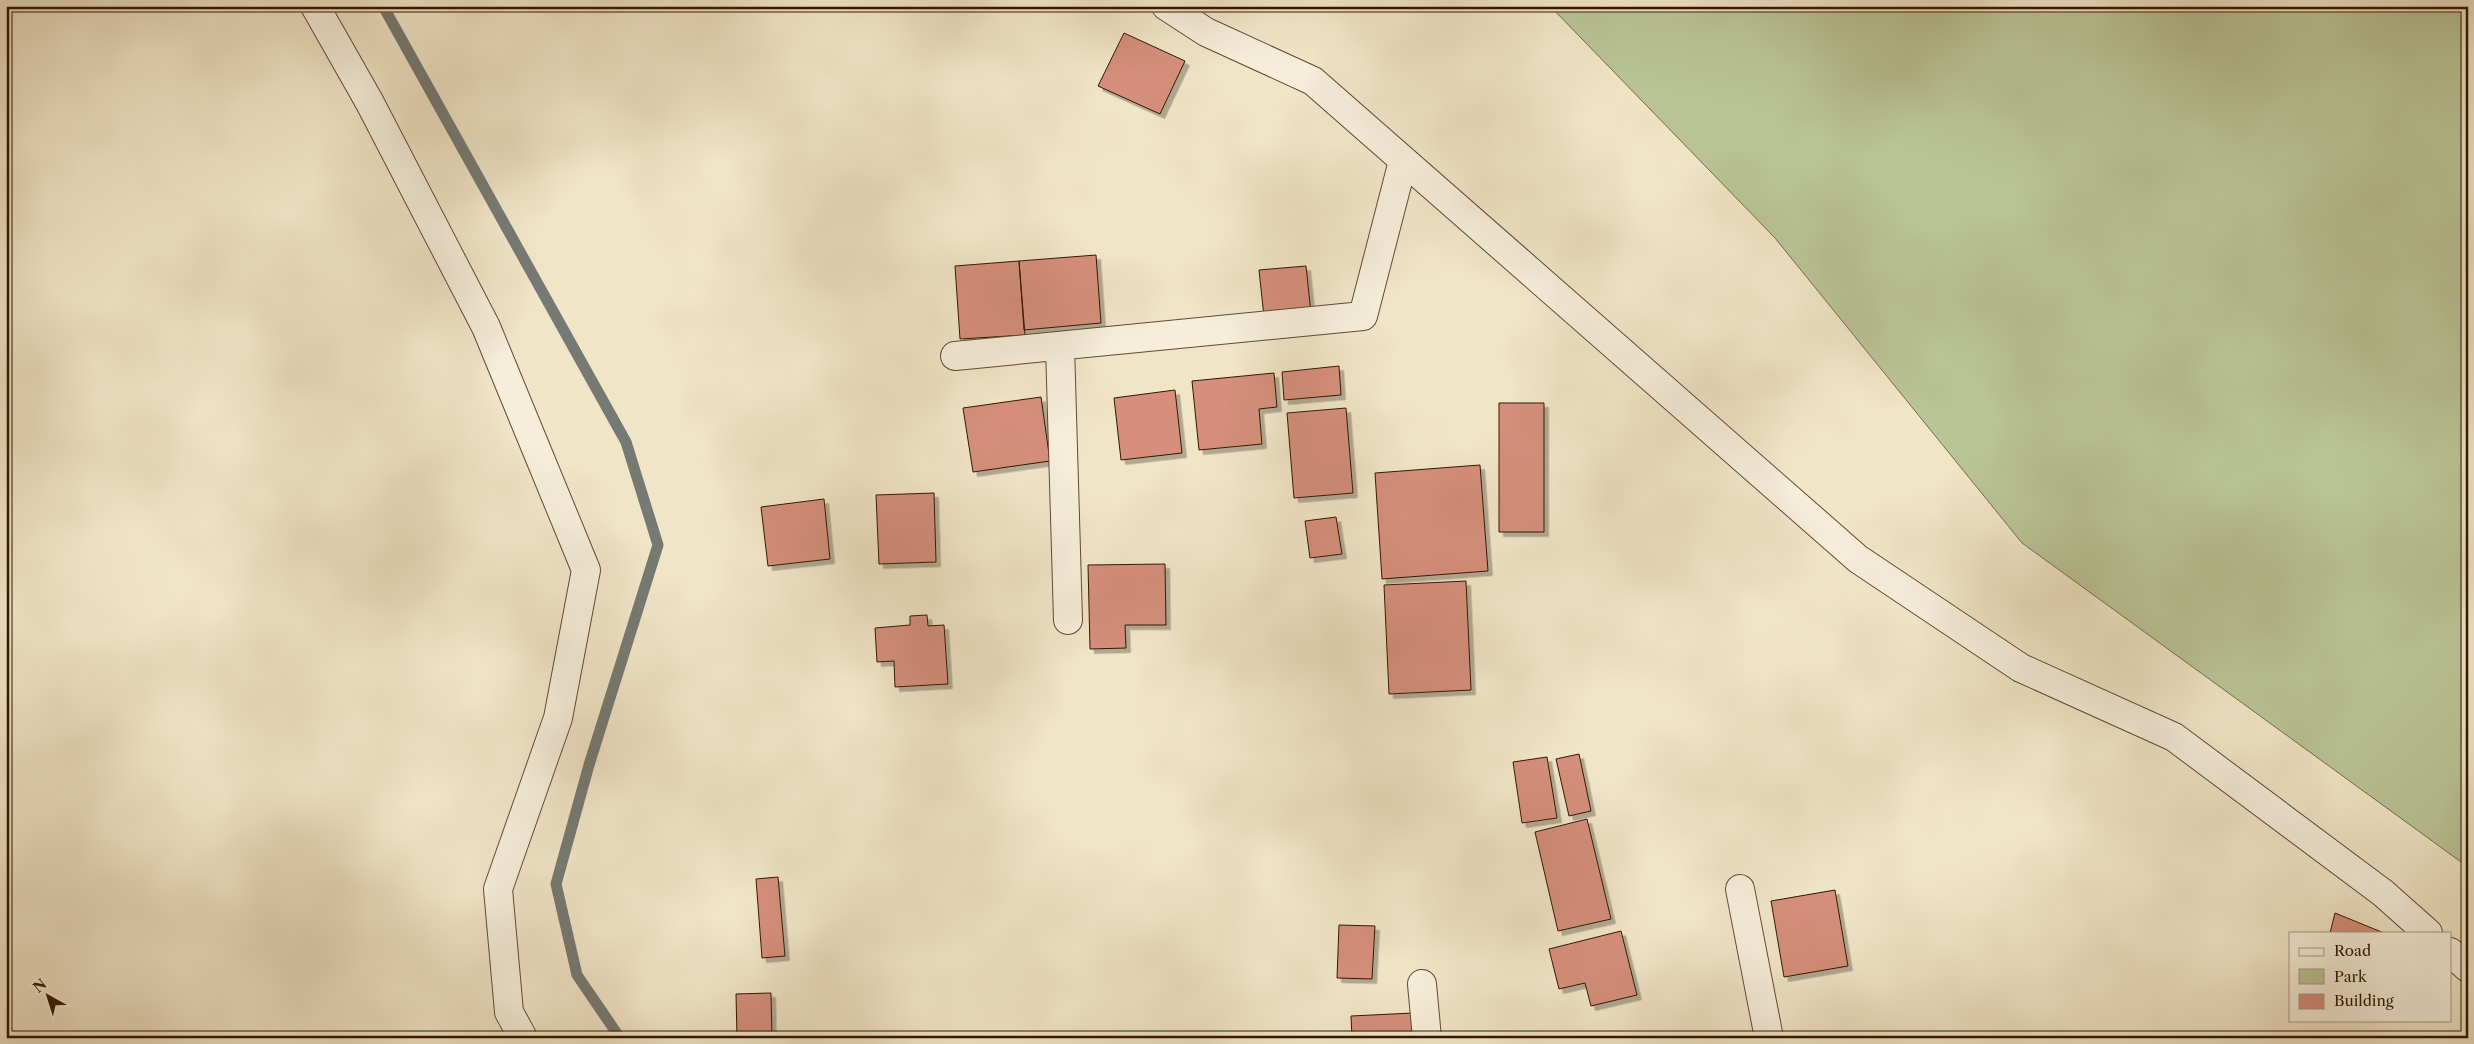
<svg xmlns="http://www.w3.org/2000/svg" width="2474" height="1044" font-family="'Libre Caslon Text',serif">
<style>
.green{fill:#bac596;stroke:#766e4b}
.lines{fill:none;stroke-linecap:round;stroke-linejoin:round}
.stream{stroke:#757a74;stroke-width:11}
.building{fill:#d58f7b;stroke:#321700;filter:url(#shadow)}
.minor-casing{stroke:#624a32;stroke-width:30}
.minor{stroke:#f6eedb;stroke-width:28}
</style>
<defs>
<filter id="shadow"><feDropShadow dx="4.5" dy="4.5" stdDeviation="0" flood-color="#0004"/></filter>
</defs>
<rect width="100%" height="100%" fill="#f1e5c8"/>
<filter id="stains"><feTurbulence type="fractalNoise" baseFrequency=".004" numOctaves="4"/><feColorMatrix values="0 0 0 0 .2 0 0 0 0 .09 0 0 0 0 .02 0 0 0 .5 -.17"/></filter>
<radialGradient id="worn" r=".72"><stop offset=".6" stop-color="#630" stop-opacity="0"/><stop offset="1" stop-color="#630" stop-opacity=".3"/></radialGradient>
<path class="green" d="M1550,6H2468V867L2022,543L1775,238Z"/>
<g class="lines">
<path class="stream" d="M383,6L626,442L658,545L589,765L556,884L577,975L620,1038"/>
</g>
<path class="building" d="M1124,33L1185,61L1160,114L1098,86Z
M1096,255L1101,323L1024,330L1019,261Z
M1019,261L1025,335L960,339L955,266Z
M1306,266L1311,313L1264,317L1259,270Z
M1339,366L1341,395L1284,400L1282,372Z
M1274,373L1277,407L1259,409L1262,444L1199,450L1192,381Z
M1175,390L1182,453L1121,460L1114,398Z
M1041,397L1050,461L973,472L963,408Z
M1499,403H1544V532H1499Z
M1346,408L1353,493L1294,498L1287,413Z
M1480,465L1488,571L1382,579L1375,473Z
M934,493L936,562L879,564L876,495Z
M824,499L830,559L768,566L761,507Z
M1336,517L1342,554L1310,558L1305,521Z
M1165,564L1166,625H1125L1126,648L1090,649L1088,565Z
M1466,581L1471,690L1389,694L1384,585Z
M927,615L928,626L944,625L948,684L895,687L894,661L877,662L875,628L910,625V616Z
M1579,754L1591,811L1569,816L1556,759Z
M1547,757L1557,818L1522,823L1513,762Z
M1587,819L1611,919L1558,931L1535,832Z
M778,877L785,956L762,958L756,879Z
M1835,890L1848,966L1784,977L1771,901Z
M2335,913L2384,933H2330Z
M1339,925L1375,926L1372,979L1337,978Z
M1621,931L1637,995L1591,1006L1585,983L1559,989L1549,949Z
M771,993L772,1038H737L736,994Z
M1413,1013L1414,1038H1352L1351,1016Z"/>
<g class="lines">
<g class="minor-casing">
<path id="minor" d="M315,6L370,103L486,327L586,570L558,718L498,889L509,1012L523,1038
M1166,6L1206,32L1313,81L1858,559L2021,668L2174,737L2383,893L2428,933
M1060,346L1068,620
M955,356L1363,316L1403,161
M1740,889L1769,1038
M2450,952L2468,968
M1422,984L1427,1038"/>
</g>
<use href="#minor" class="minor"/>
</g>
<rect width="2474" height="1044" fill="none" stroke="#f1e5c8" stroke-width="25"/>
<rect x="8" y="8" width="2459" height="1029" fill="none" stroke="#321700" stroke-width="2.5"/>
<rect x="12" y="12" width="2449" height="1019" fill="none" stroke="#321700"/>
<rect x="2289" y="932" width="162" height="90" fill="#f6eedb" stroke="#a89883"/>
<rect x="2299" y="948" width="25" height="8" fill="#f6eedb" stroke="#a89883"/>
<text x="2334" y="956" font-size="15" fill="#321700">Road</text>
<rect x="2299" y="969" width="25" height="15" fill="#bac596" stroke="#a89883"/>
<text x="2334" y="982" font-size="15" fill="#321700">Park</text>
<rect x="2299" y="994" width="25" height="15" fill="#d58f7b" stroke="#a89883"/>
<text x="2334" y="1006" font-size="15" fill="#321700">Building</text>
<g transform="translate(48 996) rotate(321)" stroke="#f6eedb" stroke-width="4" paint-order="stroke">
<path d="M0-4L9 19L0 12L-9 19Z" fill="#321700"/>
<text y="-8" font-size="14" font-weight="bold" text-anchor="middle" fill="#321700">N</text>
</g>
<rect width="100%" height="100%" filter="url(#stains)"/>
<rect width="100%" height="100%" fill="url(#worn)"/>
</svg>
